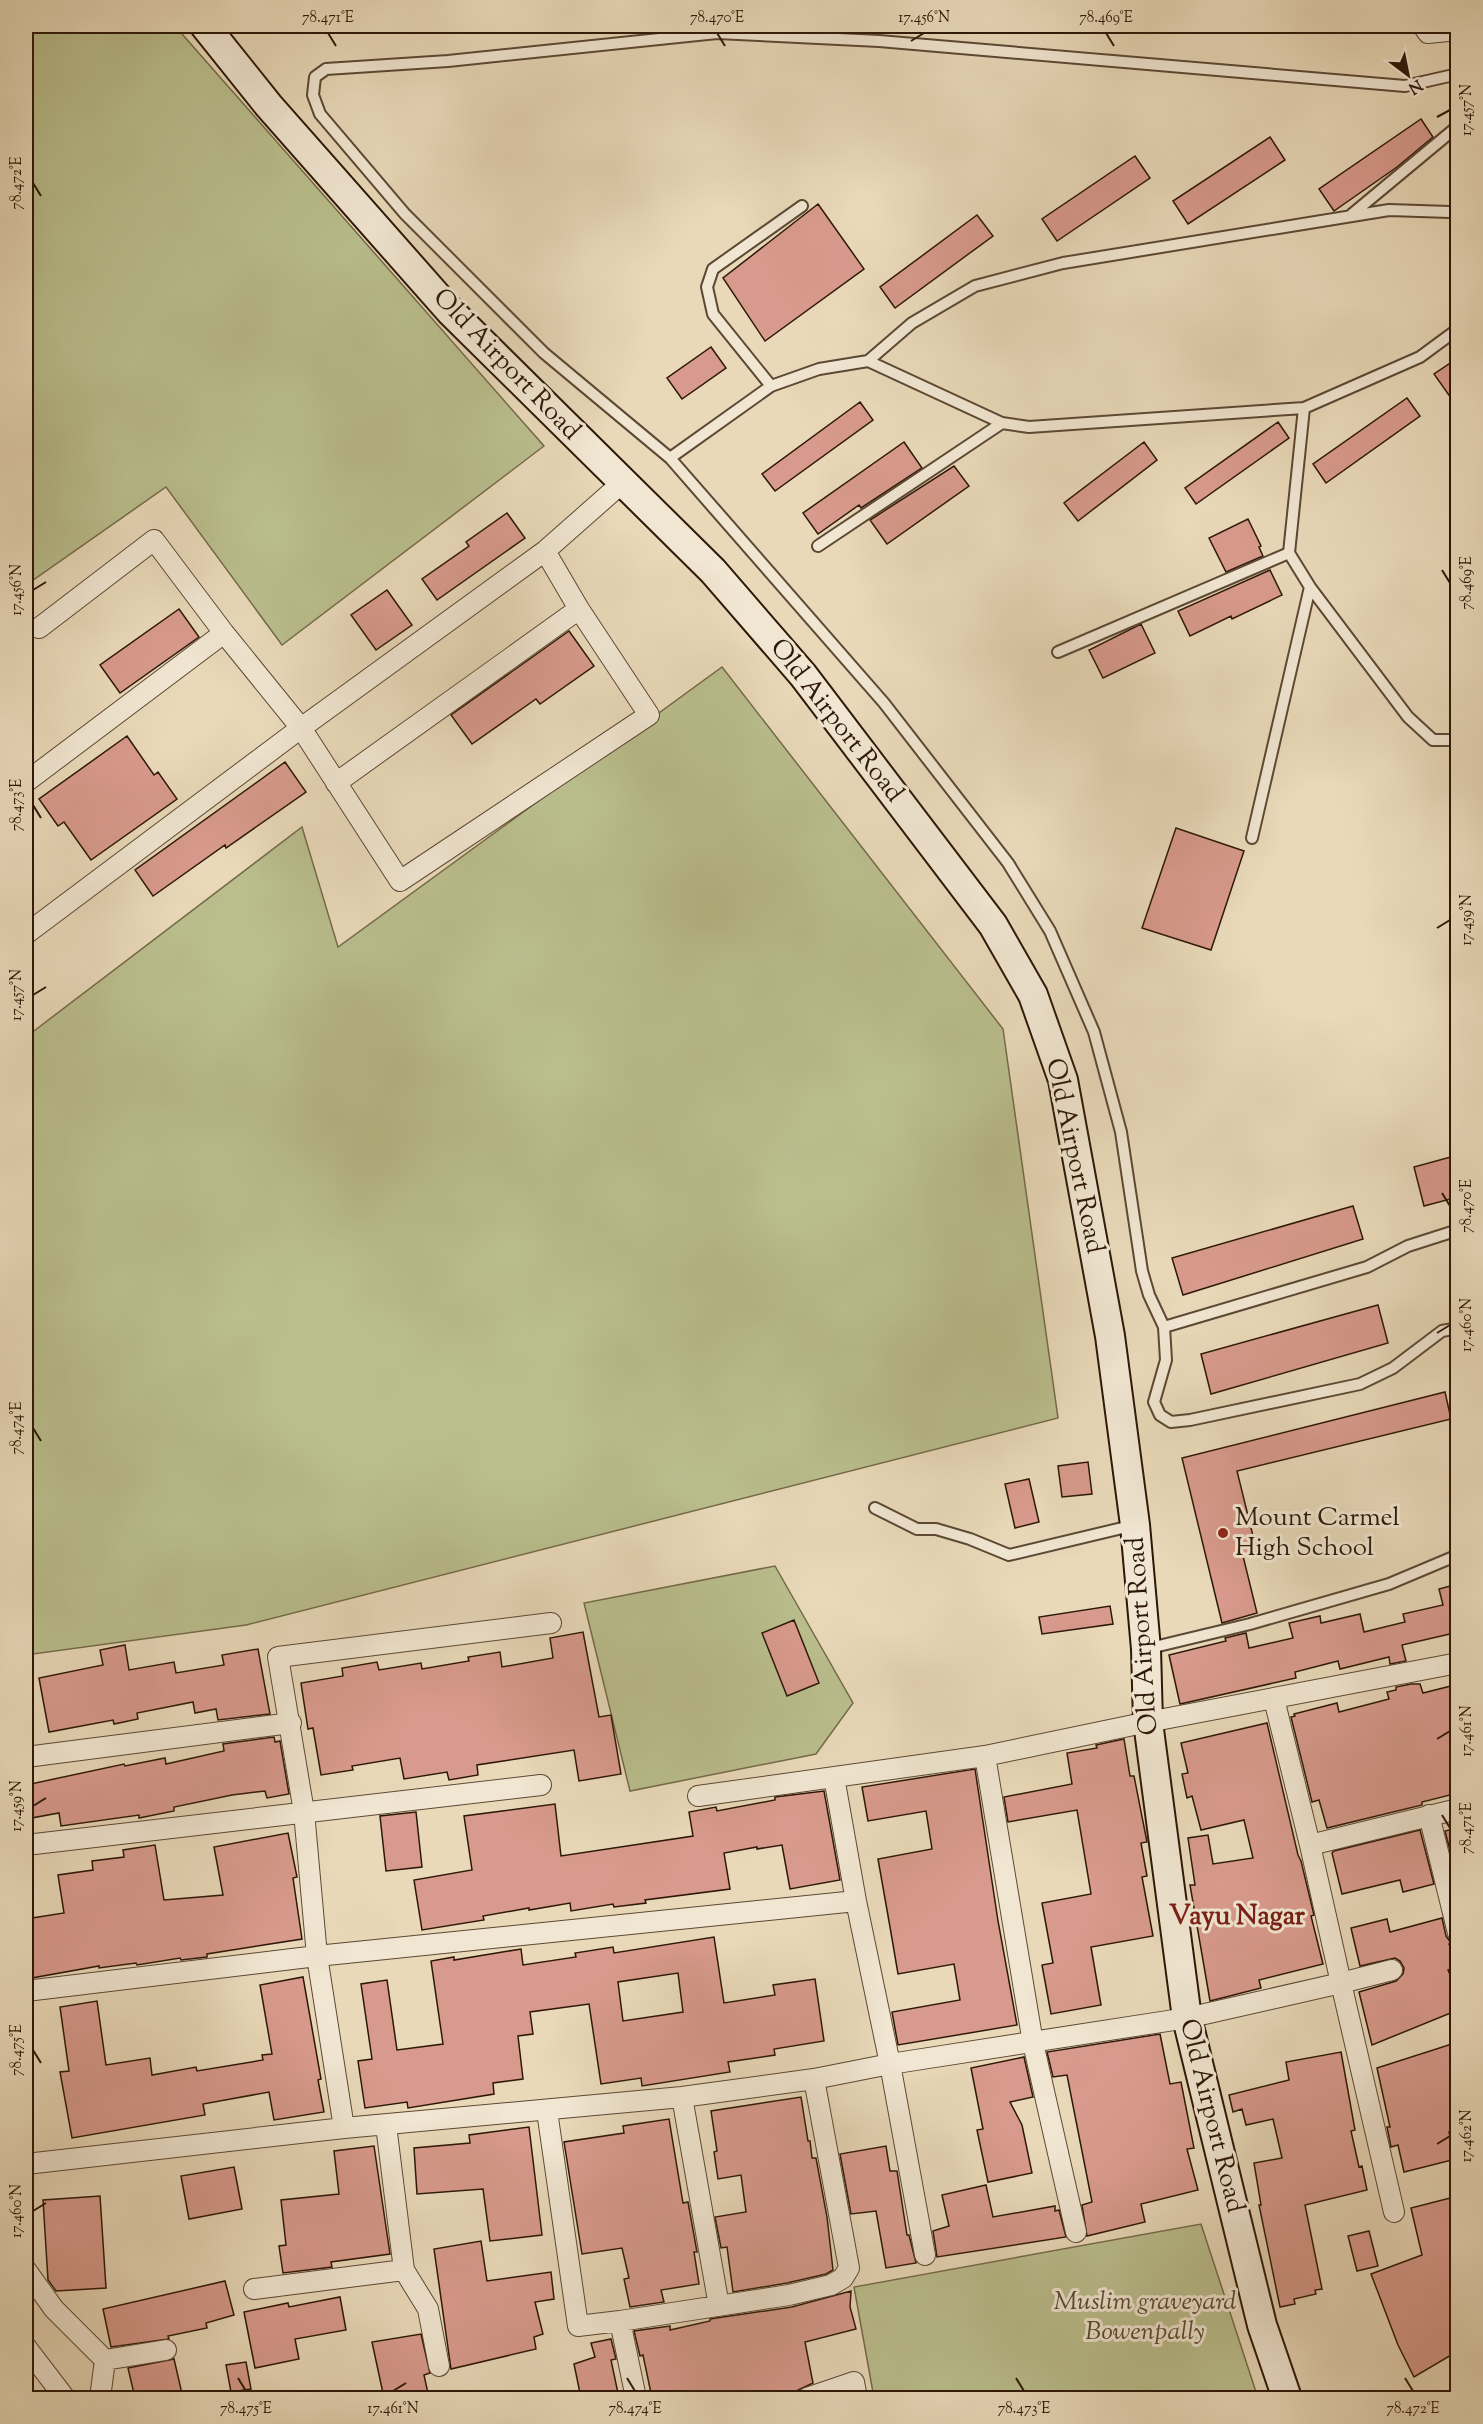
<svg xmlns="http://www.w3.org/2000/svg" width="1483" height="2424" font-family="'Sorts Mill Goudy',serif">
<style>
.green{fill:#babe8d;stroke:#746a4a;stroke-width:1.5}
.building{fill:#d89a8c;stroke:#2d1707;stroke-width:1.5;fill-rule:evenodd}
.lines{fill:none;stroke-linecap:round;stroke-linejoin:round}
.lane-casing{stroke:#5c4834;stroke-width:14}
.street-casing{stroke:#5c4834;stroke-width:22}
.secondary-casing{stroke:#2d1707;stroke-width:32}
.lane{stroke:#f1e6d2;stroke-width:10}
.street{stroke:#f1e6d2;stroke-width:20}
.secondary{stroke:#f1e6d2;stroke-width:28}
.ticks{fill:none;stroke:#2d1707;stroke-width:2}
.poi-dot{fill:#8f2418;stroke:#f1e6d2;stroke-width:2}
.labels{text-anchor:middle;dominant-baseline:central;stroke-width:6;stroke-linejoin:round;paint-order:stroke}
.street-label{font-size:26px;fill:#2d1707;stroke:#f1e6d2}
.poi-label{font-size:26px;fill:#2d1707;stroke:#f1e6d2;text-anchor:start}
.park-label{font-size:26px;font-style:italic;fill:#57492f;stroke:#f1e6d2}
.neighbourhood-label{font-size:27px;font-weight:bold;fill:#7a1f14;stroke:#f1e6d2}
.neatline{fill:none;stroke:#2d1707;stroke-width:2}
.ticks-label{font-size:15px;text-anchor:middle;fill:#2d1707}
</style>
<rect width="100%" height="100%" fill="#e9d9b9"/>
<filter id="stains"><feTurbulence type="fractalNoise" baseFrequency=".00333" numOctaves="4"/><feColorMatrix values="0 0 0 0 .2 0 0 0 0 .09 0 0 0 0 .02 0 0 0 .5 -.17"/></filter>
<radialGradient id="worn" r=".72"><stop offset=".6" stop-color="#630" stop-opacity="0"/><stop offset="1" stop-color="#630" stop-opacity=".3"/></radialGradient>
<path class="green" d="M26,26H175L544,446L282,645L166,487L26,585Z
M722,667L1003,1029L1058,1418L246,1625L26,1655V1037L302,827L338,947Z
M775,1566L853,1703L816,1754L630,1791L584,1603Z
M1201,2224L1258,2398H874L854,2287Z"/>
<path class="building" d="M1421,119L1433,137L1397,167L1334,211L1319,189Z
M1270,137L1285,160L1188,224L1173,201Z
M1135,156L1150,178L1057,241L1042,219Z
M818,204L864,269L765,341L723,278Z
M977,215L993,236L895,308L880,287Z
M711,347L726,368L682,399L667,378Z
M1458,358V408L1434,374Z
M1407,398L1420,416L1326,483L1313,464Z
M860,402L873,420L775,491L762,474Z
M1278,422L1289,438L1196,504L1185,488Z
M904,442L922,468L861,508L859,505L818,534L803,513Z
M1144,442L1157,460L1078,521L1064,503Z
M954,466L969,486L887,544L870,520Z
M507,513L525,538L437,600L422,579L469,546L466,542Z
M1248,519L1261,546L1259,547L1263,556L1226,572L1209,538Z
M1270,570L1282,595L1232,619L1231,616L1190,636L1178,611Z
M387,590L412,625L376,650L351,615Z
M179,609L199,637L120,693L100,665Z
M1141,624L1155,653L1103,678L1089,650Z
M569,631L594,666L540,704L536,699L472,744L451,715Z
M127,736L154,775L158,772L177,799L91,860L64,822L58,826L39,799Z
M285,762L306,792L226,848L225,845L153,896L135,870Z
M1176,828L1244,851L1211,950L1142,928Z
M1458,1155V1197L1424,1206L1414,1167Z
M1353,1206L1363,1239L1183,1295L1172,1258Z
M1378,1305L1388,1343L1211,1394L1201,1354Z
M1445,1392L1451,1419L1237,1471L1257,1552L1243,1556L1257,1613L1222,1623L1182,1458Z
M1088,1462L1092,1494L1062,1497L1058,1466Z
M1029,1479L1039,1522L1015,1528L1005,1484Z
M1458,1584V1639L1451,1640L1450,1634L1402,1645L1406,1661L1390,1664L1389,1657L1340,1669L1338,1661L1295,1672L1296,1678L1180,1704L1169,1655L1226,1641L1225,1638L1246,1633L1249,1648L1293,1638L1289,1623L1320,1616L1321,1623L1360,1614L1364,1632L1405,1622L1403,1614L1443,1605L1439,1589Z
M1110,1606L1113,1624L1042,1634L1039,1617Z
M794,1620L819,1683L787,1696L762,1633Z
M583,1632L599,1717L611,1715L621,1774L579,1781L574,1750L477,1765L478,1775L449,1780L447,1772L404,1779L400,1758L352,1766L353,1770L321,1775L313,1728L308,1729L301,1683L343,1676L342,1668L377,1662L379,1670L421,1663L422,1669L469,1661L468,1657L500,1652L502,1667L553,1658L550,1638Z
M125,1645L129,1670L174,1662L176,1673L224,1665L222,1655L258,1649L270,1714L218,1720L216,1709L195,1713L193,1702L137,1713L138,1719L114,1724L113,1720L49,1732L39,1678L103,1665L100,1650Z
M1411,1684H1420L1423,1693L1455,1685L1458,1698V1793L1422,1802V1805L1327,1828L1319,1800L1312,1802L1291,1717L1295,1716L1294,1714L1337,1703L1339,1712L1389,1699L1387,1692L1396,1690V1687Z
M1267,1723L1298,1855L1301,1861L1314,1915L1311,1916L1323,1964L1259,1980L1261,1988L1210,2001L1190,1885H1195L1188,1838L1208,1835L1213,1864L1253,1858L1244,1820L1201,1830L1192,1796L1187,1798L1182,1774L1188,1773L1181,1743Z
M274,1737L275,1742L280,1741L289,1794L267,1798L265,1791L232,1795L174,1807V1811L139,1818V1815L61,1826L59,1813L26,1819V1785L124,1764L125,1766L165,1758L166,1764L224,1751L223,1744Z
M1124,1739L1130,1776H1134L1147,1842L1141,1843L1147,1876L1142,1877L1153,1936L1091,1947L1101,2005L1051,2014L1042,1965L1053,1963L1042,1903L1091,1894L1077,1810L1008,1822L1004,1797L1072,1784L1067,1753L1097,1748L1096,1745Z
M975,1769L998,1921L1017,2025L898,2045L892,2012L960,2000L954,1964L898,1974L890,1927L878,1859L932,1849L926,1811L868,1821L862,1787Z
M824,1791L840,1880L790,1889L782,1845L757,1849V1847L724,1853L730,1889L645,1900L646,1903L614,1907L613,1904L571,1911L570,1903L529,1910V1908L483,1916L484,1920L422,1930L414,1880L472,1870L464,1816L555,1804L561,1856L693,1836L689,1812L716,1807L717,1811L775,1800V1797Z
M416,1812L422,1867L386,1871L380,1816Z
M1458,1828V1878H1457L1445,1831Z
M1420,1830L1434,1884L1403,1892L1400,1880L1342,1894L1332,1853L1334,1851Z
M288,1833L297,1877L293,1878L302,1939L207,1954V1957L181,1960L180,1958L137,1965L136,1963L99,1968V1966L26,1979V1919L64,1913L58,1875L93,1870L92,1861L124,1857L123,1850L155,1845L164,1900L223,1895L214,1847Z
M1442,1918L1446,1936L1451,1943L1449,1944L1458,1962V1966L1448,1970L1458,1993V2010L1372,2045L1359,1992L1396,1981L1403,1974L1404,1968L1400,1961L1395,1958L1360,1966L1351,1928L1387,1919L1390,1932Z
M714,1937L724,2003L775,1995L773,1985L815,1979L824,2041L774,2049L775,2055L728,2062L730,2072L642,2086L641,2078L601,2084L589,2004L567,2007L530,2012L533,2034L518,2036L523,2079L493,2083L494,2094L408,2108L407,2102L365,2108L358,2061L372,2059L361,1984L387,1980L397,2050L443,2044L431,1961L454,1957V1960L521,1949L523,1965L576,1957L575,1953L613,1947L614,1953ZM678,1973L683,2012L623,2021L618,1982Z
M303,1977L321,2079L318,2080L324,2112L274,2120L269,2092L203,2104L205,2115L72,2138L60,2072L69,2071L60,2007L97,2001L106,2065L150,2058L152,2075L196,2067L197,2071L263,2060L262,2055L272,2054L260,1985Z
M1160,2034L1170,2084L1181,2082L1194,2148L1187,2149L1198,2190L1141,2204L1145,2222L1087,2236L1082,2205L1092,2202L1067,2075L1053,2077L1047,2052Z
M1458,2042V2115L1453,2116L1456,2131L1449,2132L1456,2159L1404,2172L1398,2145L1391,2147L1387,2127H1390L1377,2068Z
M1341,2052L1355,2130L1351,2131L1359,2167L1362,2166L1367,2190L1305,2205L1322,2289L1315,2290L1316,2294L1294,2299L1295,2304L1280,2307L1259,2205H1261L1254,2163L1282,2158L1273,2119L1246,2125L1242,2109L1233,2112L1229,2095L1289,2080L1286,2062Z
M1024,2057L1033,2097L1010,2102L1022,2125L1032,2173L988,2182L977,2130L983,2129L971,2068Z
M801,2097L808,2141H810L812,2158H816L827,2217L833,2270L826,2274L787,2283L733,2292L727,2247L721,2248L715,2217L746,2212L741,2175L718,2179L714,2152L717,2151L711,2111Z
M669,2119L683,2203L688,2202L697,2252H694L699,2284L661,2290L664,2302L630,2307L624,2279L629,2278L622,2248L582,2254L564,2142L624,2133L623,2126Z
M529,2127L542,2235L490,2241L483,2189L417,2194L414,2148L470,2143L469,2135Z
M374,2146L390,2254L331,2262L332,2267L283,2273L279,2246L286,2245L281,2200L339,2194L334,2151Z
M886,2146L890,2171H897L907,2235H909L916,2263L886,2268L876,2211L851,2214L840,2154Z
M234,2167L242,2209L189,2219L181,2176Z
M986,2185L993,2217L1055,2206V2211L1059,2210L1066,2237L937,2257L933,2231L949,2226L942,2195Z
M100,2196L106,2288L56,2291L48,2280L43,2200Z
M1458,2196V2351L1414,2377L1398,2345L1371,2274L1422,2255L1411,2208Z
M1369,2231L1378,2266L1357,2271L1348,2236Z
M481,2241L487,2281L551,2272L554,2299L535,2302L543,2334L534,2337L536,2349L451,2369L434,2249Z
M225,2281L234,2315L206,2323L207,2328L168,2336L169,2339L111,2347L103,2309Z
M851,2291L850,2307L856,2329L805,2342L813,2383L798,2390L795,2398H652L643,2355L640,2356L634,2331L670,2326V2330L710,2321V2319L792,2307Z
M340,2297L346,2330L295,2339L299,2359L255,2368L244,2312L288,2303L289,2307Z
M421,2334L430,2373L424,2375L429,2398H384L372,2342Z
M611,2339L616,2359L611,2360L619,2398H581L574,2364L595,2357L591,2343Z
M174,2359L183,2398H135L128,2368Z
M246,2362L251,2389L231,2392L226,2365Z"/>
<g class="lines">
<g class="lane-casing">
<path id="lane" d="M1458,74L1405,86L879,41L717,33L448,61L326,69L315,77L313,95L320,114L405,214L544,353L670,458L884,703L1008,863L1050,931L1094,1032L1121,1132L1142,1271L1149,1295L1164,1327L1166,1360L1154,1402L1160,1415L1171,1422L1190,1420L1360,1384L1393,1368L1442,1331L1458,1328
M1351,215L1458,126
M868,361L912,323L975,286L1063,263L1389,210L1450,212L1458,215
M771,386L713,314L707,287L713,269L802,206
M1304,408L1289,553L1310,587L1408,717L1433,740H1458
M670,458L771,386L819,369L868,361L1002,423
M818,546L1002,423L1029,427L1304,408L1420,357L1458,329
M1058,652L1289,553
M1252,838L1310,587
M1164,1327L1367,1267L1408,1246L1458,1230
M875,1508L917,1529H936L970,1539L1009,1555L1135,1525
M1146,1649L1250,1624L1389,1584L1458,1555"/>
</g>
<g class="street-casing">
<path id="street" d="M1423,26L1428,33L1458,30
M39,628L154,540L224,633L301,728L400,881L649,715L579,609L545,551
M26,782L224,633
M336,783L579,609
M26,934L301,728L545,551L622,483
M1274,1699L1310,1845
M985,1756L1033,2043L1076,2232
M26,1757L291,1723
M834,1777L856,1901L890,2064L925,2255
M698,1796L985,1756L1148,1722L1458,1663
M1429,1815L1458,1933
M26,1845L541,1785
M1392,1970L1341,1983L1394,2212
M26,1991L317,1956L856,1901
M682,2097L719,2306
M547,2111L578,2326L620,2321L636,2398
M386,2125L404,2270L428,2309L439,2366
M344,2128L317,1956L304,1812L278,1657L551,1623
M26,2164L344,2128L682,2097L814,2079L890,2064L1187,2018L1341,1983L1310,1845L1458,1809
M26,2270L54,2309L105,2360L100,2398
M254,2289L404,2270
M620,2321L789,2295L831,2285L843,2278L849,2268L814,2079
M26,2347L65,2398
M105,2360L166,2350
M807,2398L854,2382L857,2398"/>
</g>
<g class="secondary-casing">
<path id="secondary" d="M205,26L269,106L450,311L713,571L803,675L993,925L1033,995L1063,1080L1110,1336L1135,1525L1146,1649L1148,1722L1187,2018L1262,2325L1287,2398"/>
</g>
<use href="#lane" class="lane"/>
<use href="#street" class="street"/>
<use href="#secondary" class="secondary"/>
</g>
<path class="ticks" d="M328,33L336,46M717,33L725,46M1106,33L1114,46M911,41L924,33M1437,117L1450,110M33,183L41,196M1442,570L1450,583M33,590L46,582M33,805L41,818M1437,928L1450,920M33,995L46,987M1442,1193L1450,1206M1437,1333L1450,1325M33,1428L41,1441M1437,1739L1450,1731M33,1806L46,1798M1442,1815L1450,1828M33,2050L41,2063M1437,2144L1450,2136M33,2211L46,2203M238,2378L246,2391M627,2378L635,2391M1016,2378L1024,2391M1405,2378L1413,2391M393,2391L406,2383"/>
<circle class="poi-dot" cx="1223" cy="1533" r="6"/>
<g class="labels">
<g class="street-label">
<text transform="translate(506 365) rotate(46)">Old Airport Road</text>
<text transform="translate(836 721) rotate(52)">Old Airport Road</text>
<text transform="translate(1074 1156) rotate(78)">Old Airport Road</text>
<text transform="translate(1143 1636) rotate(-94)">Old Airport Road</text>
<text transform="translate(1211 2116) rotate(76)">Old Airport Road</text>
</g>
<g class="poi-label">
<text x="1235" y="1518">Mount Carmel<tspan x="1235" dy="30">High School</tspan></text>
</g>
<g class="park-label">
<text x="1145" y="2302">Muslim graveyard<tspan x="1145" dy="30">Bowenpally</tspan></text>
</g>
<g class="neighbourhood-label">
<text x="1237" y="1917">Vayu Nagar</text>
</g>
</g>
<rect width="1483" height="2424" fill="none" stroke="#e9d9b9" stroke-width="66"/>
<g transform="translate(1408 75) rotate(148)" stroke="#f1e6d2" stroke-width="4.5" paint-order="stroke">
<path d="M0-4.5L10 22L0 15L-10 22Z" fill="#2d1707"/>
<text y="-9" font-size="16" font-weight="bold" text-anchor="middle" fill="#2d1707">N</text>
</g>
<rect x="33" y="33" width="1417" height="2358" class="neatline"/>
<g class="ticks-label">
<text x="328" y="22">78.471°E</text>
<text x="717" y="22">78.470°E</text>
<text x="924" y="22">17.456°N</text>
<text x="1106" y="22">78.469°E</text>
<text transform="translate(1466 110) rotate(-90)" y="5">17.457°N</text>
<text transform="translate(16 183) rotate(-90)" y="5">78.472°E</text>
<text transform="translate(1466 583) rotate(-90)" y="5">78.469°E</text>
<text transform="translate(16 590) rotate(-90)" y="5">17.456°N</text>
<text transform="translate(16 805) rotate(-90)" y="5">78.473°E</text>
<text transform="translate(1466 920) rotate(-90)" y="5">17.459°N</text>
<text transform="translate(16 995) rotate(-90)" y="5">17.457°N</text>
<text transform="translate(1466 1206) rotate(-90)" y="5">78.470°E</text>
<text transform="translate(1466 1325) rotate(-90)" y="5">17.460°N</text>
<text transform="translate(16 1428) rotate(-90)" y="5">78.474°E</text>
<text transform="translate(1466 1731) rotate(-90)" y="5">17.461°N</text>
<text transform="translate(16 1806) rotate(-90)" y="5">17.459°N</text>
<text transform="translate(1466 1828) rotate(-90)" y="5">78.471°E</text>
<text transform="translate(16 2050) rotate(-90)" y="5">78.475°E</text>
<text transform="translate(1466 2136) rotate(-90)" y="5">17.462°N</text>
<text transform="translate(16 2211) rotate(-90)" y="5">17.460°N</text>
<text x="246" y="2413">78.475°E</text>
<text x="393" y="2413">17.461°N</text>
<text x="635" y="2413">78.474°E</text>
<text x="1024" y="2413">78.473°E</text>
<text x="1413" y="2413">78.472°E</text>
</g>
<rect width="100%" height="100%" filter="url(#stains)"/>
<rect width="100%" height="100%" fill="url(#worn)"/>
</svg>
